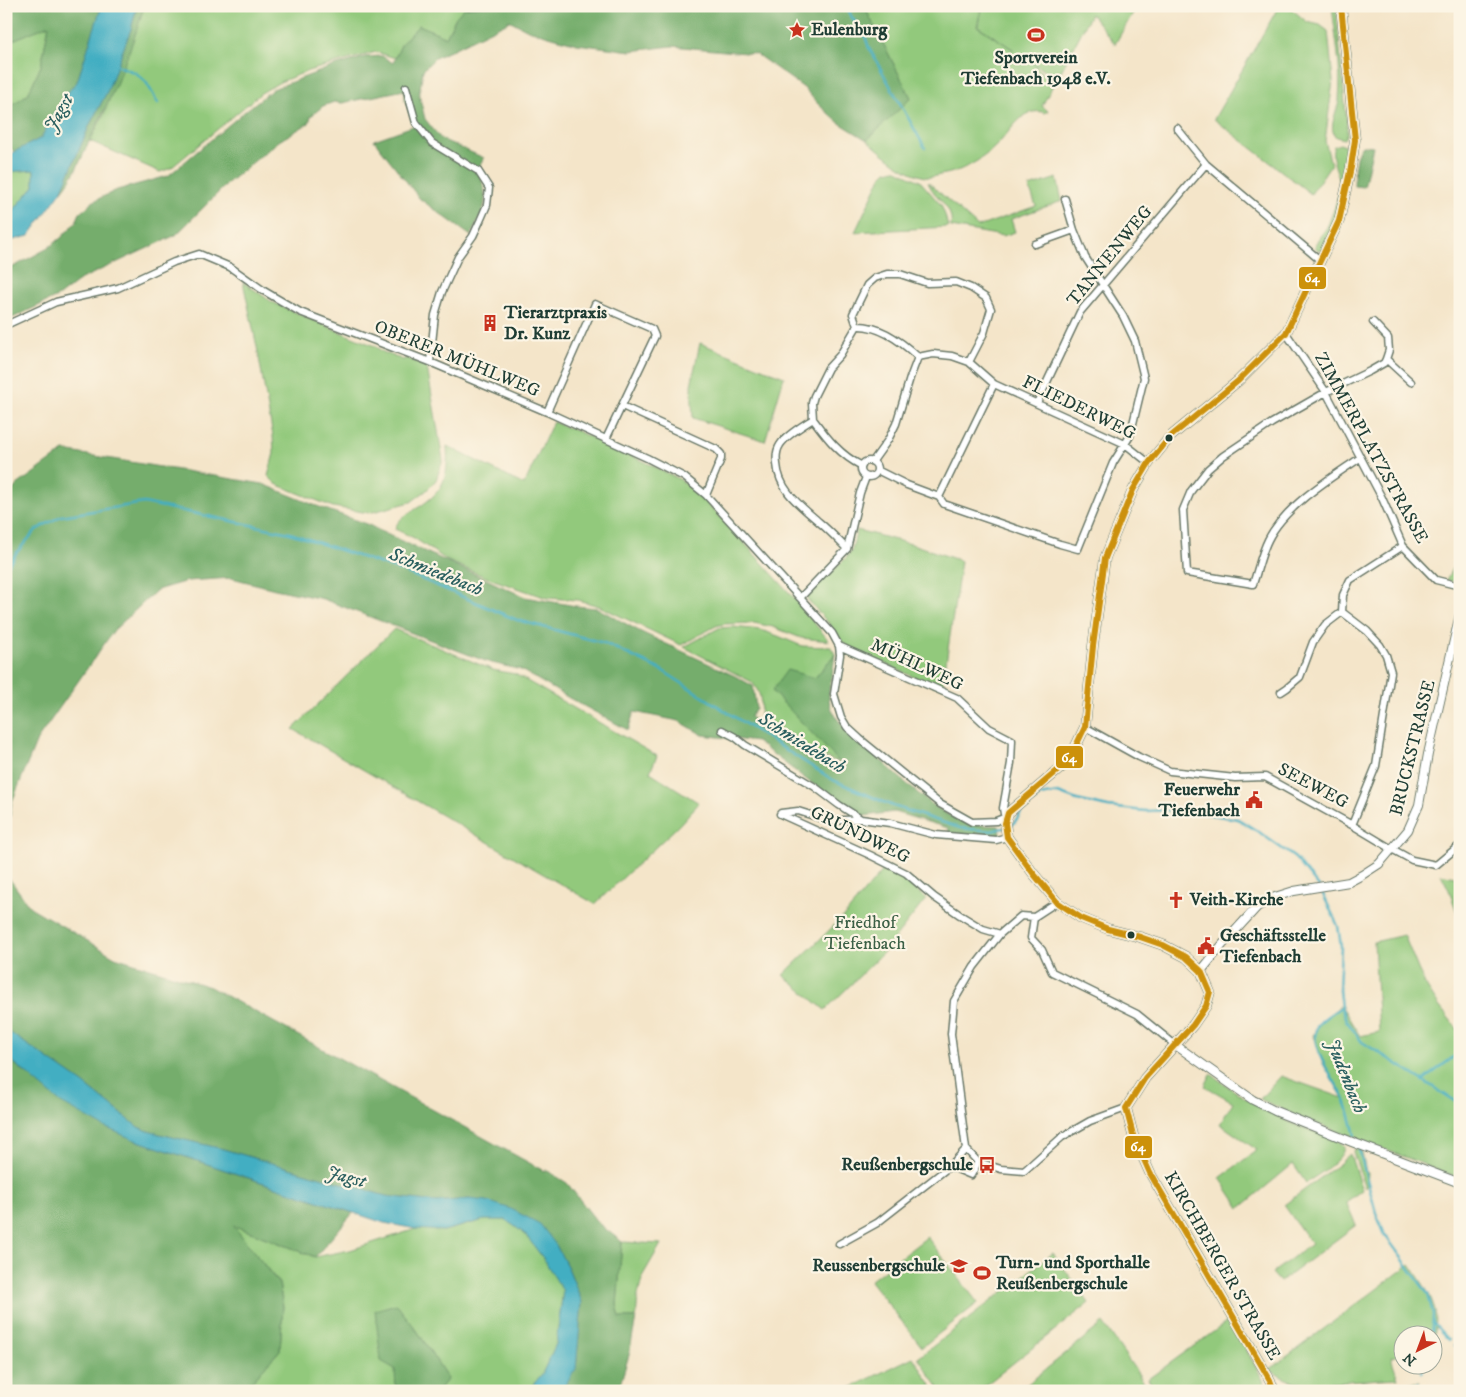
<svg xmlns="http://www.w3.org/2000/svg" width="1466" height="1397" font-family="'IM FELL DW Pica',serif">
<style>
.green{fill:#92c97c;stroke:#588358}
.forest{fill:#75ad6c;stroke:#4a7550}
.water{fill:#43aec2;stroke:#31767b}
.lines{fill:none;stroke-linecap:round;stroke-linejoin:round}
.stream{stroke:#43aec2;stroke-width:2.5}
.minor-casing{stroke:#6a7868;stroke-width:9}
.tertiary-casing{stroke:#6a7868;stroke-width:10}
.secondary-casing{stroke:#6a7868;stroke-width:11}
.minor{stroke:#fff;stroke-width:6}
.tertiary{stroke:#fff;stroke-width:8}
.secondary{stroke:#fde5c5;stroke-width:9}
.bus-1-casing{stroke:#fcf5e5;stroke-width:10}
.bus-1{stroke:#cc910a;stroke-width:6}
.bus-dot{fill:#1f3d34;stroke:#fcf5e5;stroke-width:2}
.labels{text-anchor:middle;dominant-baseline:central;stroke-width:4.5;stroke-linejoin:round;paint-order:stroke}
.poi-label{font-size:18px;font-weight:bold;fill:#1f3d34;stroke:#fcf5e5;text-anchor:start}
.street-label{font-size:18px;fill:#1f3d34;stroke:#fcf5e5}
.park-label{font-size:18px;fill:#3c6046;stroke:#fcf5e5}
.water-label{font-size:19px;font-style:italic;fill:#2a5f5f;stroke:#fcf5e5}
.line-badge{stroke:#fcf5e5;stroke-width:2}
.badge-label{font-size:14px;text-anchor:middle;font-weight:bold;fill:#fff}
</style>
<rect width="100%" height="100%" fill="#fcf5e5"/>
<filter id="ink" filterUnits="userSpaceOnUse"><feTurbulence type="fractalNoise" baseFrequency=".02" numOctaves="2"/><feDisplacementMap in="SourceGraphic" scale="10" xChannelSelector="R" yChannelSelector="G"/><feConvolveMatrix kernelMatrix="1 2 1 2 8 2 1 2 1" color-interpolation-filters="sRGB"/></filter>
<filter id="wash" filterUnits="userSpaceOnUse"><feTurbulence type="fractalNoise" baseFrequency=".0096" numOctaves="4" result="noise"/><feDisplacementMap in="SourceGraphic" scale="20" xChannelSelector="R" yChannelSelector="G"/><feGaussianBlur stdDeviation="1.12" result="paint"/><feColorMatrix in="noise" values="0 0 0 0 0 0 0 0 0 0 0 0 0 0 0 0 0 1.4 0 .05"/><feComposite in="paint" operator="in"/></filter>
<g filter="url(#wash)">
<rect width="100%" height="100%" fill="#f4e5c9"/>
<path class="green" d="M144,6H483L484,7L456,17L446,37L419,25L402,43L395,58L376,52L308,71L280,82L261,93L171,168L160,172L90,141L104,114Z
M864,6H982L977,26L1014,50L978,26L983,6H1137L1115,44L1091,14L1057,79L1032,62L1053,85L1042,106L1048,111L1045,113C1039,110 1030,112 1024,116C1013,124 1006,136 997,145C982,160 962,172 940,175C935,176 930,178 925,177C902,172 884,154 867,140L911,98Z
M1279,6H1288L1307,22L1320,25L1328,31L1333,81L1325,141L1331,164L1311,194L1214,119Z
M1332,6H1336L1347,126V133L1344,139L1336,137C1327,127 1338,111 1339,100C1342,69 1335,37 1332,6Z
M49,24L41,66L28,94L6,109V43Z
M1340,144L1345,146C1355,171 1332,225 1323,249L1318,250L1315,247C1317,238 1323,234 1327,227C1331,219 1340,193 1340,185C1339,172 1329,159 1334,146Z
M895,169L920,181L941,205L945,215L948,227L855,232L881,177L887,171Z
M34,170V186L6,219V172Z
M1057,178L1062,201L1011,219L1015,232L1003,236L951,227C954,205 934,199 928,182L978,227L1036,206L1029,187Z
M243,282L272,302L345,334L375,346L383,352L403,360L407,358L427,367L443,460L436,480L427,490L411,502L369,513L333,507L276,484L268,476L274,453L273,436L257,347Z
M700,343L784,377L765,441L693,418L691,385Z
M553,422L577,431L645,462L679,479L692,488L719,515L795,599L829,641L801,638L773,627L754,623L724,624L716,626L681,645L599,606L578,600L547,598L488,578L448,561L414,538L395,529C398,519 405,516 414,510C443,493 449,479 447,446L524,485Z
M857,530L915,545L961,561L943,683H937L934,686L850,648L838,638L830,625L807,599L808,595L846,558L852,549Z
M1460,554V582H1454L1446,580Z
M733,627L761,630L778,636L802,646L831,647L835,654L815,678L772,691L841,763L819,755L760,716C761,700 762,695 752,682L684,647L719,628Z
M394,629L493,670L515,674L657,756L650,772L699,803L678,826L595,904L293,729Z
M885,868L907,881L926,899L884,952L825,1010L783,975L844,916Z
M1441,874L1460,878V921L1449,890Z
M1404,935L1423,981L1439,1006L1460,1032V1178L1299,1117L1260,1099L1281,1076L1343,1098L1322,1062L1313,1036L1318,1024L1341,1005L1353,1025L1360,1036L1379,1032L1374,942Z
M1211,1074C1238,1095 1267,1112 1298,1126C1312,1132 1334,1134 1344,1147C1343,1161 1317,1175 1306,1183L1293,1164L1240,1208L1220,1178L1257,1150L1220,1124L1233,1102L1205,1086Z
M1355,1149H1360L1362,1152L1366,1172L1368,1173L1367,1186L1365,1188L1353,1152Z
M1350,1154L1362,1190L1346,1202L1356,1225L1280,1282L1272,1273L1311,1244L1284,1205L1339,1164Z
M484,1220H506L525,1234L543,1258L563,1290L556,1344L542,1374L528,1391H438L448,1379L416,1329L395,1304L396,1391H243L280,1350L283,1306L279,1283L232,1225L315,1257L350,1250L416,1229L444,1231Z
M927,1237L978,1303L922,1347L870,1281Z
M622,1242L661,1244L643,1275L638,1295L636,1318H620L617,1305Z
M1053,1253L1089,1303L978,1391H941L918,1358Z
M1410,1264C1426,1289 1441,1305 1434,1336V1334H1404L1403,1354L1391,1357L1398,1378L1313,1383H1296L1284,1378L1269,1370Z
M1230,1320L1269,1391H1156L1148,1379Z
M1103,1323L1150,1391H1019Z
M913,1357L935,1391H844Z
M1420,1382L1417,1391H1314L1354,1385Z"/>
<path class="forest" d="M6,6H102L98,17L77,82L68,92L55,112L41,138L14,152L6,142V109L28,94L41,66L49,25L6,43Z
M137,6H144C131,53 111,98 89,142C81,159 74,177 61,192L90,124L107,92L131,29Z
M483,6H864L911,98L867,140L838,122L818,104L804,88L756,54L672,46L631,51L577,44L528,30L509,20L508,22L435,58L423,70L419,94L425,119L441,139L484,158L478,169C481,178 485,187 485,197C486,210 476,224 471,236L420,199L374,140L416,125L405,101L404,90L342,103L334,102L323,106L311,116L309,123L279,141L230,181L176,235L81,279L59,296L6,321V270L17,265L48,248L61,238L76,222L80,213L94,201L117,190L168,176L244,112L273,89L334,66L365,57L382,56L393,63L402,43L419,25L446,37L456,17L464,8Z
M1362,145L1373,146L1364,187L1354,186C1355,173 1353,155 1362,145Z
M64,451L263,484L314,505L369,525L384,533L525,597L576,606L597,608L641,632L735,676L753,686L756,708L750,717L812,755L843,766L772,691L787,670L815,678L835,654C834,662 833,669 832,677C829,690 826,700 834,713C843,730 860,742 874,754C897,775 927,804 954,818C968,825 983,825 999,826L1000,835L976,838L949,833L948,828L894,812L864,816L811,783L757,742L703,735L679,721L634,712L628,730L569,698L521,670L488,662L323,599L275,589L232,578L187,581L157,590L114,630L37,740L12,802L6,840V498L17,485Z
M6,874L30,907L115,957L210,987L544,1171L546,1170L567,1183L598,1223L622,1242L617,1305L620,1318H636L629,1355L618,1391H561L576,1368L582,1302L569,1270L556,1245L469,1199L436,1202L386,1196L223,1149L151,1132L138,1127L83,1083L6,1030Z
M6,1056L24,1072L135,1140L353,1213L315,1257L233,1225L279,1284L283,1307L280,1350L243,1391H6Z
M396,1304L416,1329L448,1379L438,1391H396L395,1369L381,1361L375,1310Z"/>
<path class="water" d="M102,6H137L131,29L107,92L90,124L61,192L29,236L6,242V219L34,186V170L6,172V156L41,138L55,112L68,92L77,82L98,17Z
M6,1030L83,1083L138,1127L151,1132L223,1149L386,1196L436,1202L469,1199L487,1201L511,1209L540,1224L556,1245L569,1270L582,1302L576,1369L561,1391H528L542,1374L556,1344L563,1291L543,1258L525,1234L506,1220H484L443,1231L416,1229L384,1223L135,1140L104,1127L61,1103L6,1056Z"/>
<g class="lines">
<path class="stream" d="M847,6L851,16L865,36L869,48L925,148
M114,64L136,73L146,82L158,103
M6,568L17,552L36,530L61,516L144,503L290,533L405,572L517,620L604,643L663,671L833,780L893,806L960,828L991,831L1012,826L1022,811L1040,796L1058,793L1077,800L1108,807L1145,811L1179,810L1238,819L1259,832L1295,858L1320,888L1338,926L1341,946L1339,990L1341,1007L1346,1020L1362,1042L1460,1104
M1341,1007C1333,1013 1320,1019 1317,1027C1308,1047 1335,1080 1344,1098C1349,1110 1352,1123 1355,1136
M1422,1081L1460,1052
M1359,1149L1376,1213L1385,1235L1428,1294L1433,1314L1432,1334
M1433,1323L1449,1340
M1454,1346L1460,1351
M1421,1372L1424,1364
M1416,1391L1418,1383"/>
</g>
</g>
<g filter="url(#ink)">
<g class="lines">
<g class="minor-casing">
<path id="minor" d="M406,87L416,123L432,143L478,171L489,188L487,205L480,221L473,236L458,257L442,292L435,315L430,362
M1177,128L1206,164L1321,261
M1035,244L1074,230
M6,325L56,302L118,288L174,262L199,254L230,267L264,291L300,312L430,362L547,412L647,458L684,477L706,495L832,633L839,646L840,655L834,694L841,717L847,727L860,739L940,804L972,822L996,821L1006,817L1004,814L1003,808L1011,763L1012,740L989,728L957,698L839,646
M857,326L853,314L867,285L875,278L887,274H900L927,283L956,282L971,288L986,298L991,309L984,333L969,362
M1286,333L1326,392L1382,498L1403,546L1436,580L1460,586
M1386,359L1411,382
M1037,403L1080,312L1206,164
M622,406L716,449L721,454V459L706,495
M547,412L595,304L652,329L655,336L606,439
M813,419C827,438 840,455 862,466
M1360,458C1330,478 1284,507 1268,540C1261,554 1258,570 1253,584L1187,573L1183,510L1191,491L1208,469L1223,456L1272,423L1326,392L1370,371L1384,363L1386,359L1389,350L1388,338L1373,322
M873,461L888,440L896,424L910,378L918,357L933,354L952,356L969,362L994,384L1125,444L1149,463
M861 469a8 8 0 1 1 16 0a8 8 0 1 1-16 0Z
M877,470L907,485L939,497L944,504L1060,544L1078,549L1113,463L1130,436L1144,378L1135,341L1123,316L1085,257L1074,230L1065,199
M939,497L994,384
M847,549C838,540 829,530 819,522C800,505 779,491 777,464C776,457 776,451 780,445C786,435 804,425 813,419L812,403L814,396L828,368L840,355L857,326C880,325 902,342 918,357
M800,598L847,549L860,493L866,477
M1281,692L1287,688L1300,677L1313,642L1325,625L1342,612
M1085,727L1139,757L1170,771L1235,778L1265,777L1352,825L1392,849L1412,860L1436,865L1460,845
M722,730L735,737L745,745L815,787L839,805L861,819L890,823L936,835L996,840L1007,837
M781,813L798,811L830,821L859,819
M780,814L870,855L906,873L934,897L960,915L983,929L1000,934L1021,916L1034,917
M1352,825L1376,766L1391,672L1386,655L1380,645L1367,631L1342,612L1343,595L1350,580L1403,546
M1057,902L1034,917L1031,938L1042,950L1052,972L1137,1014L1174,1044
M966,1149L951,1034L954,1001L974,967L1000,934
M978,1162L971,1175L950,1166L966,1149L978,1162L1001,1169L1024,1171L1062,1137L1090,1121L1126,1108
M839,1244L877,1223L950,1166"/>
</g>
<g class="tertiary-casing">
<path id="tertiary" d="M1201,971L1223,944L1257,907L1275,897L1294,891L1349,882L1362,875L1379,864L1408,830L1419,805L1428,754L1460,614
M1174,1044L1253,1100L1275,1111L1352,1142L1460,1183"/>
</g>
<g class="secondary-casing">
<path id="secondary" d="M1274,1391L1270,1380L1150,1173L1133,1135L1126,1108L1145,1078L1193,1025L1206,1006L1210,992L1201,971L1186,957L1163,945L1140,937L1108,929L1081,918L1057,902L1033,873L1007,837L1005,823L1008,813L1063,766L1073,752L1085,727L1093,646L1105,558L1133,490L1149,463L1170,437L1238,381L1286,333L1339,221L1351,167L1355,140L1341,6"/>
</g>
<use href="#minor" class="minor"/>
<use href="#tertiary" class="tertiary"/>
<use href="#secondary" class="secondary"/>
<g class="bus-1-casing">
<path id="bus-1" d="M1274,1391L1270,1380L1150,1173L1133,1135L1126,1108L1145,1078L1193,1025L1206,1006L1210,992L1201,971L1186,957L1163,945L1140,937L1108,929L1081,918L1057,902L1033,873L1007,837L1005,823L1008,813L1063,766L1073,752L1085,727L1093,646L1105,558L1133,490L1149,463L1170,437L1238,381L1286,333L1339,221L1351,167L1355,140L1341,6"/>
</g>
<use href="#bus-1" class="bus-1"/>
</g>
</g>
<defs>
<g id="sight-bare" transform="scale(1.35)"><path d="M0-6L1.8-2.2L6-1.7L2.9 1.2L3.7 5.4L0 3.3L-3.7 5.4L-2.9 1.2L-6-1.7L-1.8-2.2Z" fill="#c8321e" stroke="#fcf5e5" stroke-width="2.5" paint-order="stroke"/></g>
<g id="stadium-bare" transform="scale(1.35)"><path d="M0-5a6.5 5 0 1 0 0 10a6.5 5 0 1 0 0-10ZM-3.5-1.8h7v3.6h-7Z" fill="#c8321e" stroke="#fcf5e5" stroke-width="2.5" paint-order="stroke"/></g>
<g id="building-bare" transform="scale(1.35)"><path d="M-4-6H4V6H1V3H-1V6H-4ZM-2.5-4.3h1.7v1.8h-1.7ZM.8-4.3h1.7v1.8H.8ZM-2.5-1h1.7V.8h-1.7ZM.8-1h1.7V.8H.8Z" fill="#c8321e" stroke="#fcf5e5" stroke-width="2.5" paint-order="stroke"/></g>
<g id="civic-bare" transform="scale(1.35)"><path d="M-.6-6.5H3V-4.5H.6V-3L4-1V1h2V6H-6V1h2V-1L-.6-3ZM-1.2 2.5V6h2.4V2.5Z" fill="#c8321e" stroke="#fcf5e5" stroke-width="2.5" paint-order="stroke"/></g>
<g id="church-bare" transform="scale(1.35)"><path d="M-1.2-6h2.4v3.5h3.3v2.4h-3.3V6h-2.4V-.1h-3.3v-2.4h3.3Z" fill="#c8321e" stroke="#fcf5e5" stroke-width="2.5" paint-order="stroke"/></g>
<g id="bus-bare" transform="scale(1.35)"><path d="M-5-6H5V4H4V6H2V4H-2V6H-4V4H-5ZM-3.5-4V0h7V-4ZM-3.5 1.2v1.5H-2V1.2ZM2 1.2v1.5H3.5V1.2Z" fill="#c8321e" stroke="#fcf5e5" stroke-width="2.5" paint-order="stroke"/></g>
<g id="school-bare" transform="scale(1.35)"><path d="M0-5L7-2L0 1L-7-2ZM-4 1L0 2.5L4 1V4Q0 6-4 4Z" fill="#c8321e" stroke="#fcf5e5" stroke-width="2.5" paint-order="stroke"/></g>
</defs>
<g fill-rule="evenodd">
<use href="#sight-bare" x="797" y="30"/>
<use href="#stadium-bare" x="1036" y="35"/>
<use href="#building-bare" x="490" y="323"/>
<use href="#civic-bare" x="1254" y="800"/>
<use href="#church-bare" x="1176" y="900"/>
<use href="#civic-bare" x="1206" y="946"/>
<use href="#bus-bare" x="987" y="1165"/>
<use href="#school-bare" x="959" y="1266"/>
<use href="#stadium-bare" x="982" y="1273"/>
</g>
<g class="bus-dot">
<circle cx="1169" cy="438" r="4.5"/>
<circle cx="1131" cy="935" r="4.5"/>
</g>
<g class="labels">
<g class="poi-label">
<text x="811" y="30">Eulenburg</text>
<text x="1036" y="58" text-anchor="middle">Sportverein<tspan x="1036" dy="21">Tiefenbach 1948 e.V.</tspan></text>
<text x="504" y="313">Tierarztpraxis<tspan x="504" dy="21">Dr. Kunz</tspan></text>
<text x="1240" y="790" text-anchor="end">Feuerwehr<tspan x="1240" dy="21">Tiefenbach</tspan></text>
<text x="1190" y="900">Veith-Kirche</text>
<text x="1220" y="936">Geschäftsstelle<tspan x="1220" dy="21">Tiefenbach</tspan></text>
<text x="973" y="1165" text-anchor="end">Reußenbergschule</text>
<text x="996" y="1263">Turn- und Sporthalle<tspan x="996" dy="21">Reußenbergschule</tspan></text>
<text x="945" y="1266" text-anchor="end">Reussenbergschule</text>
</g>
<g class="street-label">
<text transform="translate(1110 256) rotate(-51)">TANNENWEG</text>
<text transform="translate(457 359) rotate(22)">OBERER MÜHLWEG</text>
<text transform="translate(1079 408) rotate(26)">FLIEDERWEG</text>
<text transform="translate(1371 448) rotate(61)">ZIMMERPLATZSTRASSE</text>
<text transform="translate(917 665) rotate(25)">MÜHLWEG</text>
<text transform="translate(1413 748) rotate(-76)">BRUCKSTRASSE</text>
<text transform="translate(1313 786) rotate(28)">SEEWEG</text>
<text transform="translate(860 835) rotate(26)">GRUNDWEG</text>
<text transform="translate(1222 1266) rotate(60)">KIRCHBERGER STRASSE</text>
</g>
<g class="park-label">
<text x="865" y="923">Friedhof<tspan x="865" dy="21">Tiefenbach</tspan></text>
</g>
<g class="water-label">
<text transform="translate(59 113) rotate(-60)">Jagst</text>
<text transform="translate(436 572) rotate(22)">Schmiedebach</text>
<text transform="translate(802 743) rotate(32)">Schmiedebach</text>
<text transform="translate(1346 1076) rotate(68)">Judenbach</text>
<text transform="translate(346 1177) rotate(15)">Jagst</text>
</g>
</g>
<g class="line-badge">
<rect x="1298" y="266" width="29" height="24" rx="5" fill="#cc910a"/>
<rect x="1055" y="745" width="29" height="24" rx="5" fill="#cc910a"/>
<rect x="1124" y="1135" width="29" height="24" rx="5" fill="#cc910a"/>
</g>
<g class="badge-label">
<text x="1312" y="282">64</text>
<text x="1069" y="762">64</text>
<text x="1138" y="1151">64</text>
</g>
<rect width="1466" height="1397" fill="none" stroke="#fcf5e5" stroke-width="25"/>
<g transform="translate(1418 1350) rotate(222)"><circle r="24" fill="#fcf5e5" stroke="#a4ab9e"/>
<path d="M0-4L9 19L0 12L-9 19Z" fill="#c8321e"/>
<text y="-8" font-size="14" font-weight="bold" text-anchor="middle" fill="#1f3d34">N</text>
</g>
</svg>
